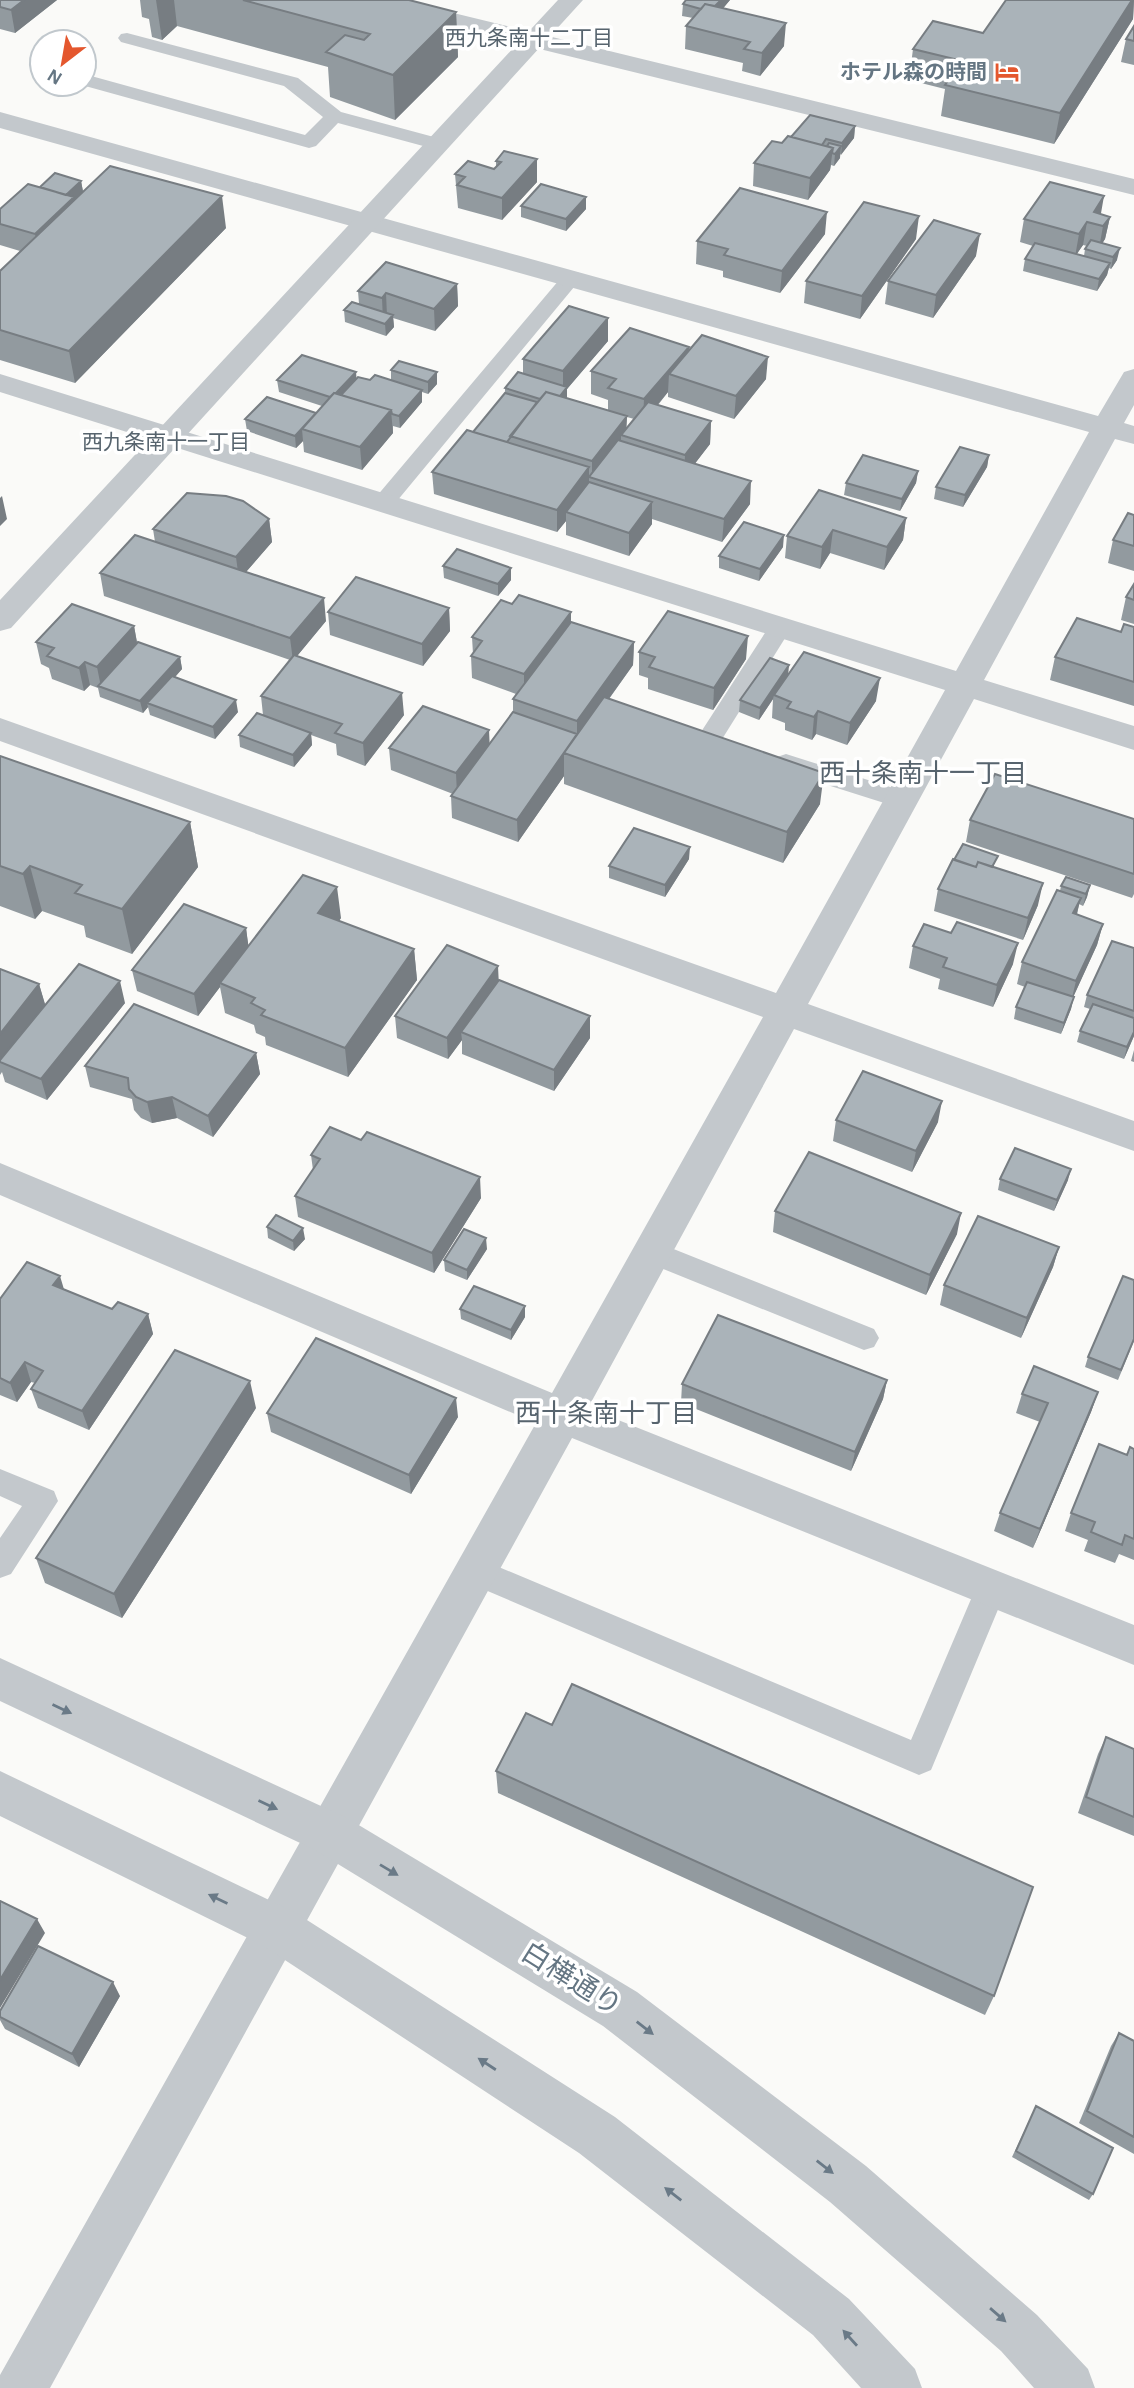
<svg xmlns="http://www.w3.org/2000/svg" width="1134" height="2388" font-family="'Alegreya Sans','Noto Sans JP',sans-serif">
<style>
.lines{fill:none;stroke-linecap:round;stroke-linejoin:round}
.service{fill:#c3c8cc;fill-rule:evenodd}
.minor{fill:#c3c8cc;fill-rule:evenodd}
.tertiary{fill:#c3c8cc;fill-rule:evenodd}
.wall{fill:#929a9f;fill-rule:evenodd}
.shaded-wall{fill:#777d82}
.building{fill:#aab3b9;stroke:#777d82;stroke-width:2}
.oneway{fill:#6a7a87}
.labels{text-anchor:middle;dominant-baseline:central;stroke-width:7;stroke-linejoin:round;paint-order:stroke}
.far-neighbourhood-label{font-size:21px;fill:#57646e;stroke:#fff}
.far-poi-label{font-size:21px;font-weight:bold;fill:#657683;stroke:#fff;text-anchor:end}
.neighbourhood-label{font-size:26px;fill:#57646e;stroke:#fff}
.near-street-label{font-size:28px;fill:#657683;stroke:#fff}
</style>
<rect width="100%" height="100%" fill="#fafaf8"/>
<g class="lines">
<path class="service" d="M127,33L298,78L341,112L445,140L448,144L438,150L338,123L316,146L309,148L78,84H84V74L305,135L323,117L284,86L121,42L118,38L121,34Z
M572,271L579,273L582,277L579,281L392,507H376L373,502L376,497L565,273Z
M780,619L788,622L792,627L719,744L710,746L701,744L698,738L701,732L772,622Z
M786,754L909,793L912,799L909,805L900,808L777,769L774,763L777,757Z
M651,1240L874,1329L879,1338L874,1347L864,1350L641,1260L637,1252L641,1244Z
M0,1469L54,1491L58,1501L11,1574L0,1578V1538L22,1506L0,1496Z
M475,1557L911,1740L980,1578L991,1574L1002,1578L1007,1588L931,1770L919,1775L464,1581L459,1571L464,1561Z"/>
<path class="minor" d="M358,0H400L1134,179V195L361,5Z
M0,112L1098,416L1124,372L1134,369V405L1124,423L1134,426V444L1115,439L984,680L1134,726V750L974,699L808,1004L1134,1121V1151L794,1029L588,1408L1134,1625V1665L572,1438L50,2388H0V2375L536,1423L0,1195V1163L552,1393L763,1017L0,741V718L776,993L945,690L0,392V374L956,671L1089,432L0,128Z"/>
<path class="tertiary" d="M558,0H583L11,628L0,631V600Z
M0,1658L347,1818L637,1992L866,2166L1037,2315L1088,2369L1095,2388H1034L1001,2351L830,2202L603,2026L315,1850L0,1701Z
M0,1771L296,1913L615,2117L849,2299L915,2369L922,2388H861L813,2335L579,2153L262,1945L0,1816Z"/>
</g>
<path class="wall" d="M0,0H57L15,33L0,29Z
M140,0H409L456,12L458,57L395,120L330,97L328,67L177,26L162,40L152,37L149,19L142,17Z
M686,0H730L723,8L784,46L760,76L742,71L743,63L685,49L686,26L693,18L682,16L683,4Z
M1134,0L1133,19L1054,144L941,116L945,89L909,80L913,49Z
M1134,26V65L1121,62L1126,39Z
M855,126L854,138L840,155V158L834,166L831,165L830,170L808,200L753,186L754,163L791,137Z
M504,151L537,182L502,220L458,208L455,174L494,169L496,167V161Z
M81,181L83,191L226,228L75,383L0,360V271L20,251L0,245V209L40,187Z
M521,206L586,209L566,231L521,217Z
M1101,214L1110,217L1105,239L1102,243L1117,260L1111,269L1109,268L1107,275L1097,291L1023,271L1025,259L1033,246L1020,242L1024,219ZM1083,245L1087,246L1085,249L1084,256L1076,254Z
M825,234L780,293L723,277V271L696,264L697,241Z
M916,239L860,319L804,303L806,281Z
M976,256L933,318L885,304L888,281Z
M457,284L458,306L435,331L393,318L394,327L386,336L345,322L344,310L359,304L358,291Z
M608,318V341L567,389V398L608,410V400L591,394V371L688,352L766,379L734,419L668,397V392L658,405L711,421L710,444L695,463L750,504L722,542L652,519V524L629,556L566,535V521L557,532L434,494L432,472L473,432L505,393V388L523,374V359ZM627,417L634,419L626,428Z
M391,370L437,372V384L428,394L422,392V402L400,428L393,426V433L362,470L304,452L303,441L296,448L247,431L245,419L316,413L322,406L279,392L277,380L356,378L370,380H391Z
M989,455L987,467L963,507L934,499L936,487Z
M918,471L916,483L900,511L844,495L846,483Z
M1134,515V571L1108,563L1113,540Z
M906,518L903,540L884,570L830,553L820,569L785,558L787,536Z
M269,519L272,542L246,572L326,621L297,656L404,715L365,766L337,755L336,744L311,735L312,745L294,767L240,747L239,735L263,715L261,696L290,660L104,596L100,573L155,542L153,529Z
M783,547L759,581L719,568V556Z
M443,566L511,568V580L498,596L444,578Z
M1134,584V624L1121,620L1126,597Z
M449,608L450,631L423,666L330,635L328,612Z
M571,622L634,642L633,665L609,699L820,804L783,863L564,784V776L518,842L452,818L451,796L453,794L391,770L389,748L489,730V744L513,712V699L516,694L472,678L471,656L473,654L472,637Z
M134,626L137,642L180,657L182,669L175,677L238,712L215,739L150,715L148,707L143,713L100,697L98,688L90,685L84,691L52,679L49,668L41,664L36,642Z
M1134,627V706L1050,680L1055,657Z
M639,652L746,659L713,710L648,689V678L639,675Z
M788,674L876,701L847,745L816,734L812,740L785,730V723L772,718L773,699L759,720L739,712L740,700Z
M0,756L190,822L198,867L132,954L86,937L84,926L42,911L35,919L0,906Z
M1134,819V894L1132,898L966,842L970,820Z
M689,859L665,897L609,878V866Z
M996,868L1038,905L1023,940L934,911L938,889Z
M1090,885L1087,897L1083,906L1079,904L1077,915L1103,924L1097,945L1073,997L1071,1009L1061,1034L1014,1019L1016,1007L1025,987L1017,984L1022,962L1060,891L1061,886Z
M341,918L339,921L414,949L417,980L348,1077L266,1045L265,1037L256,1033L254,1025L225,1013L220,987L198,1016L137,991L132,970L246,928L248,945Z
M913,946L1013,964L993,1007L938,989L940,979L909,968Z
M1134,948V1036L1124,1059L1077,1042L1080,1031L1090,1009L1084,1007L1087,995Z
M0,969L39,984L45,1005L125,1003L47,1100L5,1082L2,1072L0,1075Z
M498,980L590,1038L554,1091L462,1054V1040L448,1059L397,1038L395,1016Z
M1134,1050V1062L1131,1061Z
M256,1053L260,1074L213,1137L177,1118L152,1123L141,1118L134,1110L132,1099L90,1087L85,1066Z
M836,1120L938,1122L912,1172L833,1141Z
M311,1155L481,1198L434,1273L298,1217L295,1196L313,1170Z
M1000,1179L1068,1180L1054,1211L998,1190Z
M775,1211L957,1234L926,1295L773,1232Z
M267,1227L305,1239L294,1251L268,1238Z
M1059,1247L1053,1267L1021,1338L940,1305L944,1285Z
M487,1249L467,1280L445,1271L444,1260Z
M64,1289L112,1309L148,1314L153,1334L89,1430L38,1408L31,1389L35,1383L31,1382L17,1402L0,1395V1299Z
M460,1309L525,1317L511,1340L461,1319Z
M1134,1341L1118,1380L1085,1367L1088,1357Z
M887,1380L883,1399L851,1471L681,1403L682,1384Z
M1098,1392L1091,1412L1033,1548L994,1531L1000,1513L1040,1422L1016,1413L1022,1394Z
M256,1408L122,1618L45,1583L36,1558Z
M267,1413L458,1417L411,1494L271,1432Z
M1134,1449V1560L1119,1554L1115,1563L1084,1551L1088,1540L1065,1531L1071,1513Z
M552,1725L994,1996L985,2015L498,1793L496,1771Z
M1106,1737L1134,1749V1836L1078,1813L1098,1754Z
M120,1996L79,2067L5,2029L0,2020V2011Z
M1119,2033L1134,2041V2154L1079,2123L1111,2046Z
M1036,2106L1093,2194L1089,2200L1012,2157Z"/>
<path class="shaded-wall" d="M24,0H57L15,33L11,10Z
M156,0H174L177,26L162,40Z
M721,0H730L711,23V11Z
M1132,0H1134L1133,19L1054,144L1060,113Z
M456,12L458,57L395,120L393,75Z
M786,23L784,46L760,76L762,53Z
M855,126L854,138L841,155L842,143Z
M841,146L840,158L834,166L835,154Z
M833,148L830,170L808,200L810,178Z
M537,159V182L502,220V198Z
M81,181L83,192L39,257L35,234L62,198Z
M222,196L226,228L75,383L69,351Z
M1104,196L1100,219L1094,212Z
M586,197V209L566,231V219Z
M827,212L825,234L780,293L782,271Z
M919,216L916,239L860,319L862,296Z
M1110,217L1105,239L1099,249L1103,226Z
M1087,222L1083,245L1075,257L1079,234Z
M980,234L976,256L933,318L936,295Z
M1120,248L1117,260L1111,269L1113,257Z
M1110,263L1107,275L1097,291L1099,279Z
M457,284L458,306L435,331L434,309Z
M386,293L387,316L383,321L382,298Z
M393,315L394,327L386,336L385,324Z
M608,318V341L567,389V399L554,403L563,392V371Z
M689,347L688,369L669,374L668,392L643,422L644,399Z
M768,357L766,379L734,419L736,396Z
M356,372L357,384L343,399L332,397Z
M437,372V384L428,394V382Z
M422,390V402L400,428L399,416Z
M391,410L393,433L362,470L360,447Z
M627,416L626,437L621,435V446L592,477V461Z
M711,421L710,444L684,478L685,455Z
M302,429L303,441L296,448L295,436Z
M989,455L987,467L963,507L965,495Z
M589,467V489L566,512V521L557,532V510Z
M918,471L916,483L900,511L902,499Z
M751,481L750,504L722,542L724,519Z
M2,496L7,519L0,526V498Z
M652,502V524L629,556V533Z
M906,518L903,540L884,570L887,547Z
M269,519L272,542L239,580L236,557Z
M833,530L830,553L820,569L822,547Z
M784,535L783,547L759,581L760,569Z
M511,568V580L498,596V584Z
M324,598L326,621L293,661L290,638Z
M449,608L450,631L423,666L422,644Z
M571,612V635L524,697V674Z
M134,626L138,649L101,687L97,667Z
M748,636L746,659L713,710L714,688Z
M634,642L633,665L577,743L564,753V776L518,842L517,820L577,734V721Z
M180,657L182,669L151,704L147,703L148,707L143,713L140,701Z
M85,662L90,685L84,691L79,668Z
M789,665L788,677L774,695L773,699L759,720L760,708Z
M880,678L876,701L847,745L850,723Z
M402,693L404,715L365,766L363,743Z
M236,700L238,712L215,739L213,727Z
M818,711L816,734L812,740L814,717Z
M489,730L490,752L457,795L456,773Z
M311,733L312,745L294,767L293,755Z
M824,773L820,804L783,863L787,832Z
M190,822L198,867L132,954L122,909Z
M690,847L689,859L665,897V885Z
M30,866L42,911L35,919L23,874Z
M1043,883L1038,905L1023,940L1028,918Z
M1090,885L1087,897L1083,906L1086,894Z
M337,887L341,918L322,943L318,913Z
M1081,898L1075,920L1073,913Z
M1103,924L1097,945L1071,1002L1076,981Z
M246,928L249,950L220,983V987L198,1016L194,994Z
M1018,943L1013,964L993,1007L997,985Z
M414,949L417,980L348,1077L345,1048Z
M498,966L499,987L461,1032L462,1040L448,1059L447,1038Z
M120,981L125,1003L47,1100L41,1079Z
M39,984L48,1014L0,1062V1034Z
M1074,997L1071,1009L1061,1034L1064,1023Z
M590,1016V1038L554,1091V1070Z
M1134,1032V1036L1124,1059L1127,1047Z
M256,1053L260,1074L213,1137L208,1116Z
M172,1097L177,1118L152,1123L147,1102Z
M942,1101L938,1122L912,1172L916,1151Z
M1071,1169L1068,1180L1054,1211L1057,1200Z
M480,1177L481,1198L434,1273L432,1253Z
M961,1213L957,1234L926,1295L930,1275Z
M303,1228L305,1239L294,1251L293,1241Z
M486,1238L487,1249L467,1280V1270Z
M1059,1247L1053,1267L1021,1338L1027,1318Z
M60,1276L66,1296L53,1285Z
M525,1306V1317L511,1340V1330Z
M148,1314L153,1334L89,1430L82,1411Z
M25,1362L31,1382L17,1402L10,1383Z
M887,1380L883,1399L851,1471L855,1452Z
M250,1381L256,1408L122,1618L114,1594Z
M1098,1392L1091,1412L1033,1548L1040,1529Z
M456,1398L458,1417L411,1494L409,1475Z
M37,1919L45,1933L0,2008V1980Z
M113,1982L120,1996L79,2067L72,2054Z"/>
<path class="building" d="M0,0H24L11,10L0,7Z
M243,0H409L456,12L393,75L326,52L345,35L364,40L370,34Z
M686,0H721L715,6L705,4L701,9L683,4Z
M1006,0H1132L1060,113L945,85L963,61L913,49L933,21L983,33Z
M705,4L786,23L762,53L744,49L750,42L686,26Z
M1134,26V41L1126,39Z
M810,115L855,126L842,143L826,139L822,145L791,137Z
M788,136L833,148L810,178L754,163L772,141L782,143Z
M829,143L841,146L835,154L832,153L833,148L827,146Z
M504,151L537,159L502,198L457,185L465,177L455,174L468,161L494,169L501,162L496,161Z
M110,166L222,196L69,351L0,330V271Z
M55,173L81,181L66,195L40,187Z
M1050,182L1104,196L1094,212L1110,217L1103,226L1087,222L1079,234L1024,219Z
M28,184L74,197L35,234L0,224V209Z
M541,184L586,197L566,219L521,206Z
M740,188L827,212L782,271L724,255L728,249L697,241Z
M864,202L919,216L862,296L806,281Z
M934,220L980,234L936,295L888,281Z
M1091,240L1120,248L1113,257L1085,249Z
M1035,243L1110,263L1099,279L1025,259Z
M386,262L457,284L434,309L386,293L382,298L358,291Z
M352,302L393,315L385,324L344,310Z
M569,306L608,318L563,371L523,359Z
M630,328L689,347L644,399L608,388L616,379L591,371Z
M702,335L768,357L736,396L669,374Z
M302,355L356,372L336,393H334L330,397L277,380Z
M399,361L437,372L428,382L391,370Z
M518,372L567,387L560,396L546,392L540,399L505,388Z
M375,375L422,390L399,416L392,414L391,410L341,395L358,377L370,380Z
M546,392L627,416L592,461L510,436Z
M334,393L391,410L360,447L302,429Z
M505,393L537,402L507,442L473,432Z
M267,397L316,413L295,436L245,419Z
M648,402L711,421L685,455L621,435Z
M467,430L589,467L557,510L432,472Z
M618,440L751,481L724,519L589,477Z
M960,447L989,455L965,495L936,487Z
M863,455L918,471L902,499L846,483Z
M589,482L652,502L629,533L566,512Z
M819,490L906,518L887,547L833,530L822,547L787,536Z
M187,493L226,496L243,501L269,519L236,557L153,529Z
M1128,513L1134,515V546L1113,540Z
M744,522L784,535L760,569L719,556Z
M135,535L324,598L290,638L100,573Z
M457,549L511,568L498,584L443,566Z
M356,577L449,608L422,644L328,612Z
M1134,584V600L1126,597Z
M519,595L571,612L524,674L471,656L482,641L472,637L501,600L512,604Z
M72,604L134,626L97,667L85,662L79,668L47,656L54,648L36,642Z
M668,611L748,636L714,688L649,667L655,657L639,652Z
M1077,618L1121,632L1124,624L1134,627V682L1055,657Z
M571,622L634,642L577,721L513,699Z
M138,642L180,657L140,701L98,686Z
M804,652L880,678L850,723L818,711L814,717L787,708L791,702L774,695Z
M294,655L402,693L363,743L335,733L342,724L261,696Z
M770,658L789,665L760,708L740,700Z
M172,676L236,700L213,727L147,703Z
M604,697L824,773L787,832L564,753Z
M423,706L489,730L456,773L389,748Z
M513,712L577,734L517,820L451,796Z
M257,713L311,733L293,755L239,735Z
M0,756L190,822L122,909L75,893L82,885L30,866L23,874L0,866Z
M995,774L1134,819V874L970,820Z
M634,828L690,847L665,885L609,866Z
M963,844L998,856L992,867L978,862L976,867L954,860Z
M953,859L976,867L978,862L1043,883L1028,918L938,889Z
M303,875L337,887L318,913L414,949L345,1048L261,1015L265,1010L251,1003L255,998L220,983Z
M1066,877L1090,885L1086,894L1061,886Z
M1057,890L1081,898L1073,913L1103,924L1076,981L1022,962Z
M184,904L246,928L194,994L132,970Z
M957,922L1018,943L997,985L943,967L947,958L913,946L924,924L951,933Z
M1112,941L1134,948V1011L1087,995Z
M447,945L498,966L447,1038L395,1016Z
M79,964L120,981L41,1079L0,1062V1060Z
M0,969L39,984L0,1034Z
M499,980L590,1016L554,1070L461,1032Z
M1027,982L1074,997L1064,1023L1016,1007Z
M134,1004L256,1053L208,1116L172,1097L147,1102L136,1097L129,1089L128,1078L85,1066Z
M1093,1004L1134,1018V1032L1127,1047L1080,1031Z
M863,1071L942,1101L916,1151L836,1120Z
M330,1127L361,1140L367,1132L480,1177L432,1253L295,1196L320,1159L311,1155Z
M1015,1148L1071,1169L1057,1200L1000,1179Z
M809,1152L961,1213L930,1275L775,1211Z
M276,1215L303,1228L293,1241L267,1227Z
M978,1216L1059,1247L1027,1318L944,1285Z
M464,1229L486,1238L467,1270L444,1260Z
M27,1262L60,1276L53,1285L112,1309L118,1302L148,1314L82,1411L31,1389L43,1371L25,1362L10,1383L0,1378V1299Z
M1123,1276L1134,1280V1339L1121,1370L1088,1357Z
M474,1286L525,1306L511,1330L460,1309Z
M718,1315L887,1380L855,1452L682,1384Z
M316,1338L456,1398L409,1475L267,1413Z
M175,1350L250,1381L114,1594L36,1558Z
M1034,1366L1098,1392L1040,1529L1000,1513L1048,1403L1022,1394Z
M1099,1444L1127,1455L1130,1447L1134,1449V1539L1125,1535L1122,1545L1091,1532L1095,1522L1071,1513Z
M572,1684L1033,1887L994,1996L496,1771L526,1713L552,1725Z
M1106,1737L1134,1749V1817L1086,1797Z
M0,1901L37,1919L0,1980Z
M38,1946L113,1982L72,2054L0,2017V2011Z
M1119,2033L1134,2041V2137L1087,2111Z
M1036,2106L1113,2148L1093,2194L1016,2151Z"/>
<defs><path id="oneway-solid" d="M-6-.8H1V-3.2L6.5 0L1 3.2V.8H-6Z" transform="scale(1.75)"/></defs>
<g class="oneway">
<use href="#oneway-solid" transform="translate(62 1709) rotate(25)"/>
<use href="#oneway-solid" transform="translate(268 1805) rotate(25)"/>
<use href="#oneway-solid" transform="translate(389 1870) rotate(31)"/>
<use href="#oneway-solid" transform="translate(218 1899) rotate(-154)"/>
<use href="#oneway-solid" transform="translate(645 2028) rotate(38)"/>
<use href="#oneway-solid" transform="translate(487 2064) rotate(-147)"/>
<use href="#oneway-solid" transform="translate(825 2167) rotate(38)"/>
<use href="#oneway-solid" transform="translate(673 2194) rotate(-142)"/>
<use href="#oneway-solid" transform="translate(998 2315) rotate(41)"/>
<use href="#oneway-solid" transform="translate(850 2338) rotate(-132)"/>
</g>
<defs>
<g id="hotel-bare" transform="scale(1.89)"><path d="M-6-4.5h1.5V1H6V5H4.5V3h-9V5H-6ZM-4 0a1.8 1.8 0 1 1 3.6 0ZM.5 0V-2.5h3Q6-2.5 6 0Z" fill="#e4572e" stroke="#fff" stroke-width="2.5" paint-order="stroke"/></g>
</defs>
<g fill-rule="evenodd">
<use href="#hotel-bare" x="1007" y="72"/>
</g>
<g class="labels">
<g class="far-neighbourhood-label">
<text x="529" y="38">西九条南十二丁目</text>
<text x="166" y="442">西九条南十一丁目</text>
</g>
<g class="far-poi-label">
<text x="987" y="72">ホテル森の時間</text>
</g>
<g class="neighbourhood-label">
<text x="923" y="774">西十条南十一丁目</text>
<text x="606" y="1414">西十条南十丁目</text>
</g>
<g class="near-street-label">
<text transform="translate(571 1980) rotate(32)">白樺通り</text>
</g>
</g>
<g transform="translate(63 63) rotate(211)"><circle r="33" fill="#ffffff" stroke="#c1c8cd" stroke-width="2"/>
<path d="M0-5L12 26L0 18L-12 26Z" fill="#e4572e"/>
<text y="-10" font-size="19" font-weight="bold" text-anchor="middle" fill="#657683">N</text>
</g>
</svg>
